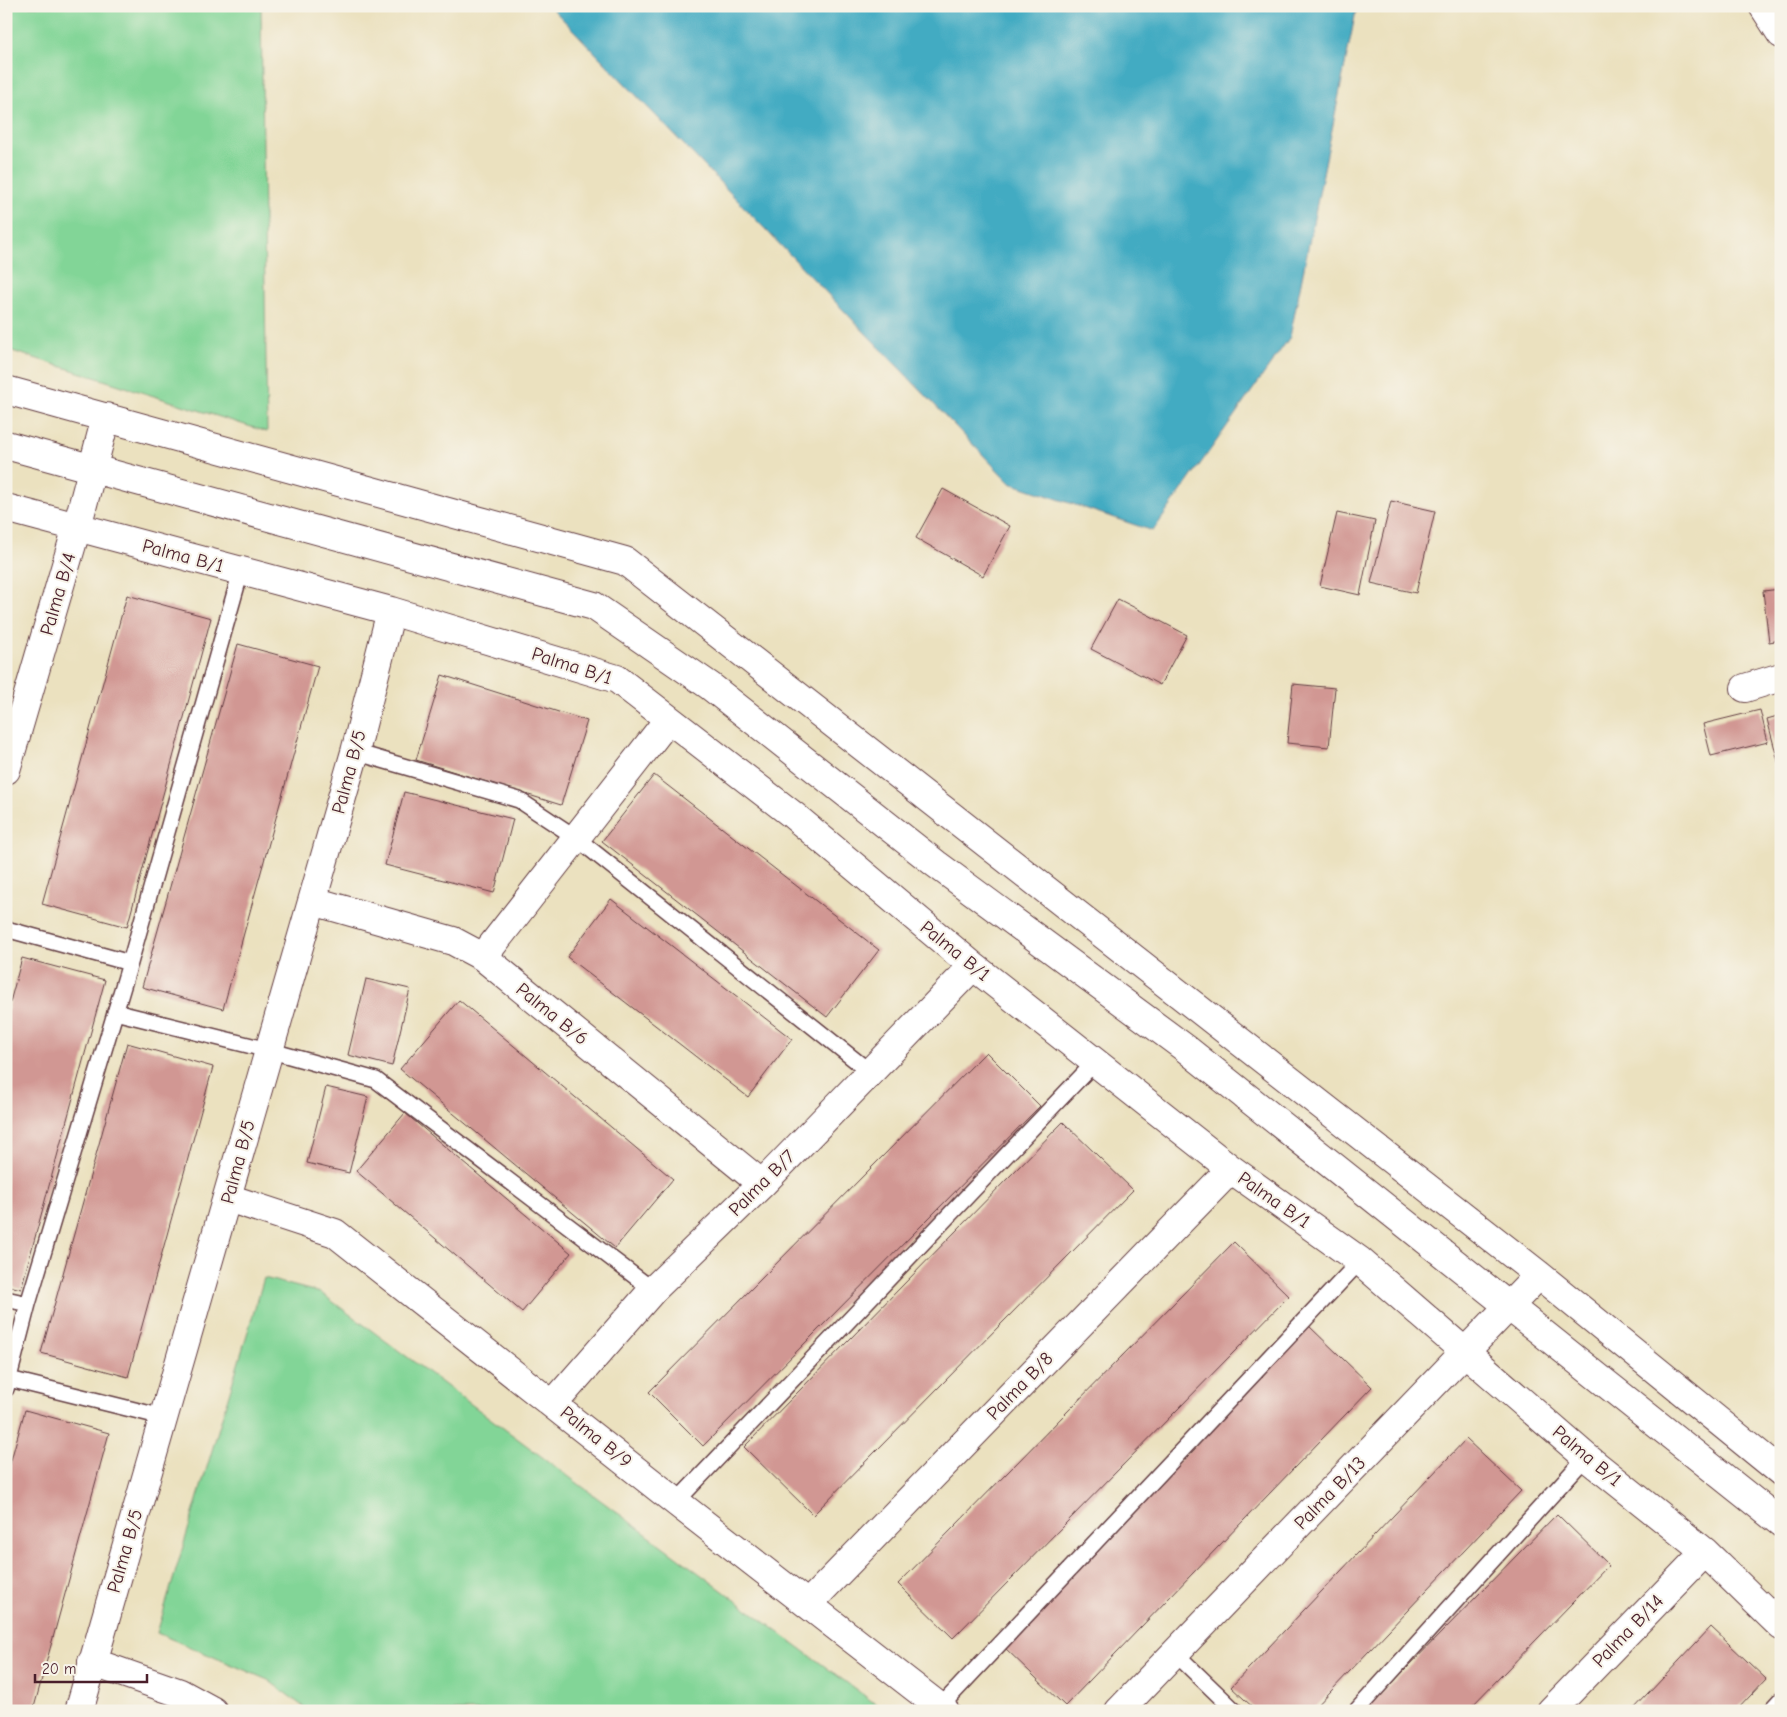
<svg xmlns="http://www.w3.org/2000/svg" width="1787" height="1717" font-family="'Comic Neue',sans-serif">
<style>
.green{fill:#82d597;stroke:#667a61}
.water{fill:#42abc2;stroke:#466576}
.building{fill:#d19793}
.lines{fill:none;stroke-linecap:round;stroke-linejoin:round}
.service-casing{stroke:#623c41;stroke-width:18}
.minor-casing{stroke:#623c41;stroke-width:30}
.service{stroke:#fff;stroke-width:15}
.minor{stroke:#fff;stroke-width:28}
.labels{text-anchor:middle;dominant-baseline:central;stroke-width:4;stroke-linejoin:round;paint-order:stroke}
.street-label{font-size:19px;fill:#4a1f2b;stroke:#f7f3e8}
</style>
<rect width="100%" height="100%" fill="#f7f3e8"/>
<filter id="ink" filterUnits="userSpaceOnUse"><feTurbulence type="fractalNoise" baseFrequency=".02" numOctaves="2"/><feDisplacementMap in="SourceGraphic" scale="10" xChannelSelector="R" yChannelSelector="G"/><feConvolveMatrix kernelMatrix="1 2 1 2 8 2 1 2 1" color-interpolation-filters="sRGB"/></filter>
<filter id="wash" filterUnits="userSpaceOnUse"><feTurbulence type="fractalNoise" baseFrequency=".0096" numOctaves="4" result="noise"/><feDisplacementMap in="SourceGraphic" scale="20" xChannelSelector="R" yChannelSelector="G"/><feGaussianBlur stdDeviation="1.12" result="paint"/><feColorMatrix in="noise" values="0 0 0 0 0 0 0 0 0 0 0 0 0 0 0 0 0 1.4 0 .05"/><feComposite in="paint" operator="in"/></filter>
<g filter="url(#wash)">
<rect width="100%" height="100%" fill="#ebe1bf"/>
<path class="green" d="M6,6H261L267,432L6,349Z
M264,1278L321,1293L885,1711H309L268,1680L157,1633Z"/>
<path class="water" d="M550,6H1357L1290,337L1153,531L1010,483Z"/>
<g id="blocks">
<path class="building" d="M943,489L1010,526L983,576L916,538Z
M1391,501L1435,511L1416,593L1371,583Z
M1337,513L1375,521L1360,595L1320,586Z
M1781,589V640L1769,642L1763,591Z
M127,595L211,618L127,927L42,904Z
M1118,599L1187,635L1160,685L1091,649Z
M238,644L318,666L223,1009L142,987Z
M442,675L587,721L561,805L416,760Z
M1293,684L1335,688L1329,747L1287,743Z
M1760,710L1768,742L1711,756L1703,724Z
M1781,715V769H1780L1767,719Z
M654,775L879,950L827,1017L602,841Z
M404,792L513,819L494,893L385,865Z
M611,899L792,1039L748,1097L567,957Z
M22,958L105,980L21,1289L6,1285V1017Z
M366,979L410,989L392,1066L348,1055Z
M459,1000L673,1179L615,1248L400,1069Z
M127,1043L213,1067L128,1377L41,1353Z
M986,1052L1040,1106L703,1446L649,1392Z
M326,1087L368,1097L349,1173L307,1163Z
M405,1113L571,1253L522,1312L356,1171Z
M1063,1122L1133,1190L813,1515L744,1447Z
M1234,1242L1289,1296L953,1638L898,1584Z
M1309,1326L1372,1387L1065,1706L1002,1645Z
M25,1410L109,1433L33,1711H6V1478Z
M1466,1439L1521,1491L1312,1711H1257L1231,1687Z
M1557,1514L1609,1565L1467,1711H1365Z
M1711,1627L1766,1679L1736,1711H1632Z"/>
</g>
</g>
<g filter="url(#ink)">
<use href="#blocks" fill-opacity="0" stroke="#623c41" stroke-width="1"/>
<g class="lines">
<g class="service-casing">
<path id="service" d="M355,752L519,800L575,837L870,1072
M6,929L130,963
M115,1012L268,1050L376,1080L653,1290
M6,1299L28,1304
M9,1379L163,1417
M6,1389L28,1304L130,963L241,571
M676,1502L1095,1062
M1176,1654L1235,1711
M940,1707L1360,1261
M1356,1711L1586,1457
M1771,1711L1781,1700"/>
</g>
<g class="minor-casing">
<path id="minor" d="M1763,6L1781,34
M6,390L625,561L1539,1275L1781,1472
M6,445L594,606L710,686L936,864L1185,1048L1781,1523
M6,508L391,611L617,679L793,815L973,966L1231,1169L1360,1261L1586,1457L1705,1552L1781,1626
M1745,688L1781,677
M6,770L77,527L106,417
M313,901L453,941L483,957L762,1184
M483,957L668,720
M228,1198L335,1233L676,1502L945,1711
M554,1403L653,1290L762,1184L973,966
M809,1603L1231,1169
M92,1662L180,1693L213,1711
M79,1711L355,752L391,611
M1119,1711L1539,1275
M1551,1711L1705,1552"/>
</g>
<use href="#service" class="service"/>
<use href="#minor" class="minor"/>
</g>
</g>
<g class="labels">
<g class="street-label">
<text transform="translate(183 556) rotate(15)">Palma B/1</text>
<text transform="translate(58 594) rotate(-74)">Palma B/4</text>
<text transform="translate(572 666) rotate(18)">Palma B/1</text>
<text transform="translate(349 772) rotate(-75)">Palma B/5</text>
<text transform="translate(955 951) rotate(39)">Palma B/1</text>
<text transform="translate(552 1014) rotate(39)">Palma B/6</text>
<text transform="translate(238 1162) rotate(-75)">Palma B/5</text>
<text transform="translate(762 1183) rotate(-45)">Palma B/7</text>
<text transform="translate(1274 1200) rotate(35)">Palma B/1</text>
<text transform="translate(1020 1386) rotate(-46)">Palma B/8</text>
<text transform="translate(596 1437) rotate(39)">Palma B/9</text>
<text transform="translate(1587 1456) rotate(40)">Palma B/1</text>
<text transform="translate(1330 1493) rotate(-46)">Palma B/13</text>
<text transform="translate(125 1551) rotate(-74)">Palma B/5</text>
<text transform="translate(1628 1631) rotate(-46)">Palma B/14</text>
</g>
</g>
<rect width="1787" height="1717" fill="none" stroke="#f7f3e8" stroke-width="25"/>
<path d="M35 1674v8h112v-8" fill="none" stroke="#4a1f2b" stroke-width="2.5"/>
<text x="42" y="1674" font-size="15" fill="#4a1f2b" stroke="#f7f3e8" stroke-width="4" paint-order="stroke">20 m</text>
</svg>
